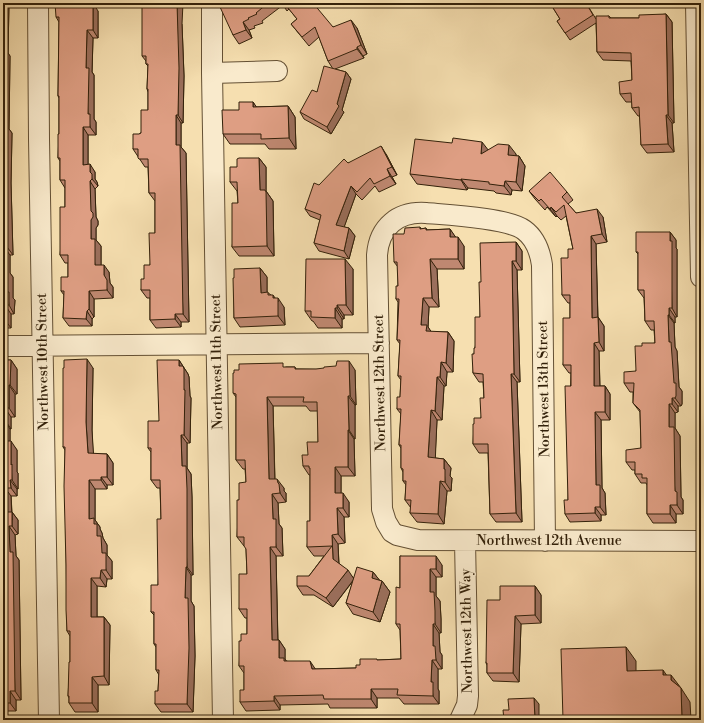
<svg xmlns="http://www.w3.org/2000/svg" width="704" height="723" font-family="'Libre Bodoni',serif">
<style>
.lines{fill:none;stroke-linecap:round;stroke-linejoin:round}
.minor-casing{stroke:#645034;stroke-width:22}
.minor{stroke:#f9eacc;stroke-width:20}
.wall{fill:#bf8871;stroke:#33210a}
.shaded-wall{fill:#9b6f5c;stroke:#33210a}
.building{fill:#de9e83;stroke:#33210a}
.labels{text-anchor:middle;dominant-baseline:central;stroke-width:3;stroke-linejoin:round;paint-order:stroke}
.street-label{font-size:14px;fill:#33210a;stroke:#f9eacc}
</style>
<rect width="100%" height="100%" fill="#f6dfb0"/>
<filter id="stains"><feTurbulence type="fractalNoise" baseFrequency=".005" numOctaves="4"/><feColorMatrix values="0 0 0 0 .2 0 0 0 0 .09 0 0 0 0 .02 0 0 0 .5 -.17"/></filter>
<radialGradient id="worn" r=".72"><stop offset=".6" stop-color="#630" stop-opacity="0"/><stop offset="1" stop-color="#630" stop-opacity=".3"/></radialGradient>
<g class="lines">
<g class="minor-casing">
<path id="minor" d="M38,3L39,139L49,720
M212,3V73L223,720
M696,3L701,277
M212,73L277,71
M3,346L379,343
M545,541L542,265C540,251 535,238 524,230C508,218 448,215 426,213C398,211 379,227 377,255L382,509L386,522L392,532L397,535L418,540L701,541
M460,720L467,705L468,696L465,541"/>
</g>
<use href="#minor" class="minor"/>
</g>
<path class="wall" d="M3,3H9L8,53L10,56L9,129L12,133L11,183L13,255H10V273L13,277V298L15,300L14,314H11V328H3Z
M229,3H302L304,6L333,27L357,28L367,54L363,56L364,58L335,69L346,72L351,79L342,110L344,112L331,134L304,119L300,112L317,92L333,69L328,61L319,37L309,46L291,24L297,19L289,9L287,11L283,5L262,21L263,23L254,26L255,28L249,30L252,38L239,44L233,35Z
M351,3H367V5L353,6Z
M537,3H580L581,4L586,3L596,19L609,16L611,18H639L666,14L672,22L674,123H672L674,152L647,153L641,145L640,116H638L632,108V102H626L620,94L632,80L631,61L603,60L597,52L596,23L570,40L557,21L560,19L550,3L537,4Z
M98,11V38H93L92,72L94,75V119L96,122V135H88V164L95,172V179L97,182L98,186L95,189L96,217L98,221V225L96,228V240L101,246V265L109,272L110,283L113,287V298L94,299V317L92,319V326H69L63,318L64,295L61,291L68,277V263H65L60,255L65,207V188L60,180V161L58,158L59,134V98L58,96L59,22L56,17Z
M182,24L184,76L183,123H181V147L186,153L189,322H181V327L156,328L150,320V298H147L141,290L144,279L150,265L155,233V201L149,193L148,167H145L133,149L139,134L141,133L148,110V92L147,89L148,66L146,64V61L142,56Z
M253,102L256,107L288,106L295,117L296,149H269L265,144H230L223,134L239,110Z
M488,150L516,154V156H519L525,166L522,191L512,190L511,195L496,193L494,191L468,188L467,190L417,184L410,174Z
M386,154L397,175L392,177L396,184L379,192L375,186L362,200L356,194L344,227L349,228L355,236L349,259L319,251L314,243L320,220L310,216L305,209L319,185L348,163Z
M259,158L266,167V191L273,201L274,256H239L232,247L238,203L237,191L230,182L237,167Z
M529,191L567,192L573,200L568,204L576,213L603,217L607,242L596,244L598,317L604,326V351H599L600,386H605L610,394V420H601L602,488L605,493L606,515H601V521L570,522L565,514L568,500L571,373H569L563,365L570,318V303H568L562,295L568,258L573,249L566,216L561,220L557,216L556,217L547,207L545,210L535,199Z
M420,227L421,229L426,228L427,230L450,229L455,237L464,246V269H437L439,307H429L428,327L431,332H448L454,341L453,372H447L446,386H444L442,420H437L435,458L444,459L451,468L450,476L452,478L451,491H447L444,524L417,522L410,513L411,508L405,500L406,485L403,481V472L401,468V448L399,445L401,414L397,409L400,397L401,380L398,376L400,344L397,340L398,302L396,299L398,286V267L394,262Z
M670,232L676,240V248L677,249V317H675V323H674L675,347L677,351L679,387L682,391V404L681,406H678V412L675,413V428L680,436L681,497L683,500V514H676V523H653L647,514V485L646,483H641L635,474V470H632L626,462L641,448L640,412L633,403V392H630L624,383L636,371L642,346L655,343L654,330H651L645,321L644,298L638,290V254L636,252Z
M516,242L522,251V270H517L520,382H517L522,522H496L490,514L488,453H479L473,444L474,424L481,418L484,398L483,382H479L473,373L474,354L475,348L480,317L481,282Z
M260,268L267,277V292L275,298L284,307L285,325L240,327L234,318V278Z
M353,269V315H344V319H342V328H318L313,321H312L305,311Z
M3,360H11L17,369V394H15V417H11V429H10V441L17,450V472L18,473V489H17V496H11L12,512L18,520V534L15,535L16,556L19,560L21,700H16V711H3Z
M179,360L188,374L189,377L190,396L191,398L190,443H187V468L191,474L192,497L193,575H191V601L194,606L195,656L193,712H161L155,704L158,691L159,675L156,670V647L154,644V615L151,612L158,585L161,519L160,488H157L151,480V452L148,448L159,421Z
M286,367H295L296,369L355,370L356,405H355V439H354L355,476H341V493L349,502V517H344L345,543L338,544L339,563L354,578L373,572L380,581H382L390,592L380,622L353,614L346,603L353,581L333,607L314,595H303L297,586L309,576L324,556H314L307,547L310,521V475H309L303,466L308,455L318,442V411H310L306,406H273L275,479L284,488V491L286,493V502L278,503L279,524L282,528L283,556H276L278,640H279L285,649V659L286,661L316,669L356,668L360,665L378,660L401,659L400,630L396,624L400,588V556L442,565V577H436V596L440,601L441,619V633H439L440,652L442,655V669H438V689L439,691V704H404L399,698H377V708H330L328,704L280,705V710L246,711L240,702L244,690V673L239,666L241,641L247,634V618H245L239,609L247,574L246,549L245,546H244L237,537L239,500L246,482L245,469H243L236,460V397L233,393Z
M93,368L92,430L93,454H107L113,463V485H107V489H95V520L100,527V529L102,533L103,538L107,545V555L112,561V579H107L106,587L97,586V617H104L110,625L109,685H98V712H75L69,703V698L68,696L70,662V636L67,631L65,450L63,447Z
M535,586L541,595V623L521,624L519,682L493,681L487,673V665L486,663L500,600Z"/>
<path class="shaded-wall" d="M3,3H9L8,53L10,56L9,129L12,133L11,183L13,255L7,247L5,174L3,125Z
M93,3L98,11V38L93,30Z
M177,3H183L182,24L184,76L183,123L178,115Z
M666,14L672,22L674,123L668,115Z
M351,20L357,28L367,54L361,45Z
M243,22L249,30L252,38L246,30Z
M87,30L93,38L92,72L94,75V119L96,122V135L90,127L88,114L86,68Z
M357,47L363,56L364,58L357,49Z
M346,72L351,79L342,110L344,112L331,134L327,127L337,104Z
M253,102L260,112L253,107Z
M288,106L295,117L296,149L289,138Z
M176,115L181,123V147L186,153L189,322L183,314L176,145Z
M666,115L672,123L674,152L668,144Z
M83,127L88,135V172L83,165Z
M482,142L489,151L481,154Z
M509,145L516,154L515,164L508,155Z
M381,146L386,154L397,175L392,167Z
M519,156L525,166L522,191L516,182Z
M259,158L266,167V191L273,201L274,256L267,246L260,190Z
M90,164L95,172V179L97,182L98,186L92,179L90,172Z
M387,169L392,177L396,184L390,176Z
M461,179L468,188L467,190L461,180Z
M90,181L95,189L96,217L98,221V225L96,228V240L101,246V272L95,265L91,239Z
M505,181L512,190L511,195L504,186Z
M351,186L356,194L342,233L336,225Z
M551,207L557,216L556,217L550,209Z
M597,209L603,217L607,242L602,234Z
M349,228L355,236L349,259L344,251Z
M450,229L457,239L450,237Z
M670,232L676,240V248L677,249V317L672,308Z
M591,236L596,244L598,326L592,318Z
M458,237L464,246V269L458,259Z
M516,242L522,251V270L516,261Z
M4,247L10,255V273L13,277V298L15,300L14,314L9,305L4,269Z
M345,259L353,269V315L346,305Z
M430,259L437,269L439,307L432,298Z
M512,261L517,270L520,382L514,374Z
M104,265L109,272L110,283L113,287V298L107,290L104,275Z
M260,268L267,277V302L261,293Z
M89,291L94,299V317L89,309Z
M273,295L278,302V298L284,307L285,325L278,316L273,298Z
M423,298L429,307L428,327L433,334V341L421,325Z
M5,305L11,314V328L5,320Z
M337,305L344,315V319L337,308Z
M335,308L342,319V328L335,318Z
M669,308L675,317V323L669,315Z
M87,311L92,319V326L86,319Z
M175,314L181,322V327L175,319Z
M668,315L674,323L675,347L677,351L679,387L682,391V404L681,406L675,398L669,342Z
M598,317L604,326V351L599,342Z
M448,332L454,341L453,372L446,363Z
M594,343L599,351L600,394L594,386Z
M87,359L93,368L92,430L94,462L88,453L86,422Z
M11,360L17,369V394L10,385Z
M179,360L188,374L189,377L190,396L191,398L190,443L184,435V390L179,366Z
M349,361L355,370L356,405L350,396Z
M441,362L447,372L446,386L440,377Z
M511,374L517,382L522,522L516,513Z
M437,377L444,386L442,420L435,411Z
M9,385L15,394V417L9,408Z
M605,386L610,394V420L605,412Z
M348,396L355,405V439L349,430Z
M267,397L273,406L275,488L269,479Z
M672,398L678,406V412L672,404Z
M669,404L675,413V428L680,436L681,497L683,500V514L677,505L675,491L669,427Z
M5,408L11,417V429L5,420Z
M431,410L437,420L435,466L428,457Z
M595,412L601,420L602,488L605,493L606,515L600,507L596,485Z
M4,420L10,429V450L4,441Z
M348,430L354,439L355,476L348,467Z
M181,435L187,443V468L191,474L192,497L193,575L187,567L182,466Z
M11,441L17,450V472L18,473V489L12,480L11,465Z
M107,454L113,463V485L107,477Z
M444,459L451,468L450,476L452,478L451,491L445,482L444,469Z
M335,467L341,476V502L335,493Z
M101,477L107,485V489L101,480Z
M277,479L284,488V491L286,493V502L280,493Z
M10,480L17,489V496L11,488Z
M89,480L95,489V520L100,527V529L102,533L103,538L107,545V555L112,561V579L106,570L102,553L97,536L89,519Z
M440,481L447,491L444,524L438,514Z
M5,488L11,496L12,520L6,512Z
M343,493L349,502V517L343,508Z
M272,494L278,503L279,524L282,528L283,556L276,547L273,519Z
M670,505L676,514V523L670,514Z
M595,507L601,515V521L595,513Z
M337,508L344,517L345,543L338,534Z
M12,512L18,520V534L12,526Z
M9,526L15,535L16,556L19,560L21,700L15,691Z
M332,535L338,544L339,568L333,559Z
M270,547L276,556L278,649L272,640Z
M436,556L442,565V577L436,569Z
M186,567L191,575V601L194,606L195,656L193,712L187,704L185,598Z
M430,569L436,577V596L440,601L441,619V633L435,624L430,592Z
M101,570L107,579L106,587L100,578Z
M348,570L354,579L333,607L326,598Z
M373,572L381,582L372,578Z
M91,578L97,586V625L91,617Z
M382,581L390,592L380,622L373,612Z
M535,586L541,595V623L535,615Z
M515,616L521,624L519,682L513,673Z
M104,617L110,625L109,685L104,676Z
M433,624L439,633L440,652L442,655V669L436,660L433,646Z
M279,640L285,649V659L290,667L279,658Z
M626,647L636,661V684L627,671Z
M432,660L438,669V689L439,691V704L433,696L431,682Z
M310,661L316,670L312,669Z
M663,670L672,683L663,675Z
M671,675L681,688L671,680Z
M92,677L98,685V712L92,703Z
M681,688L690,702L691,720H682Z
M371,689L377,698V708L371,699Z
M10,691L16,700V711L10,703Z
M274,696L280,705V710L274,701Z
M534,698L539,704V720H535Z"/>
<path class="building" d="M55,3H93V30H87L86,68H89L88,114H90V127H83V165L90,164V172L92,174V179L90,181L91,211L93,213V217L91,220V239H95V265H104V275L107,280V290L89,291V309L87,311L86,319L63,318L64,291H61V277H68V255H60V207H65V180H60V158H58V134H59V96H58L59,17H56Z
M142,3H177L179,68L178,115H176V145H180L183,314H175V319L150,320V290H141V279H144V265H150L149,233H155V193H149L148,159H139L138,158V149H133V134H139L141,133V110H148V89H147L148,64H146V56H142Z
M229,3H268L256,13L257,14L248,18L249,19L243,22L246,30L233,35L220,7Z
M284,3H302L304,6L308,3H313L333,27L351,20L361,45L357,47V49L328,61L315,27L302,37L291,24L297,19Z
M550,3H579L580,4L583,3H586L593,15L565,33L557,21L560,19Z
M666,14L668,115H666L668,144L641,145L639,107L632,108L631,93L620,94L619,82L632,80L631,53L597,52L596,16H609V18H639V15Z
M3,48H4L3,125H6L5,174L7,232V247H4V269H7V292H9V305H5V320H3Z
M324,66L346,72L337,104L339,106L327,127L300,112L312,90L317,92Z
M239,102H253V107L288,106L289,138L261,139V134H223L222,110H239Z
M453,138L482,142L481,154L498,144L509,145L508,155L519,156L516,182L505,181L504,186L489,184V182L461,179V180L410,174L415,139L452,143Z
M381,146L392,167L387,169L390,176L374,184L370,178L357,192L351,186L336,225L349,228L344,251L314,243L321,215L305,209L314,183L319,185L344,159L348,163Z
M239,158H259L260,190H265L266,192L267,246L232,247V203H238L237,182H230V167H237V159Z
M550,172L567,192L562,197L576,213L597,209L602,234L591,236L592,318L598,317L599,342L594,343V386H605V412H595L596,485H600V507H595V513L565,514L564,500H568L565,386H571V365H563V318H570V295H562L561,258H568V249H573L564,205L556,212L551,207L550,209L541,199L539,201L529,191Z
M420,227V229L426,228V230L450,229V237H458V259H430L432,298H423L421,325H427L426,331L448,332L446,363L441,362L440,377H437L435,411L431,410L428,457L444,459V469H445V482L440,481L438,514L410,513L411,500H405L406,481H403V469L401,468V445H399L401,409H397V397H400L401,376H398L400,340H397L399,299H396V286H398L397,262H394L393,234H404L405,228Z
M636,232H670V241H672V308H669V315H668L669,342H671L674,383H676V396L675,398H672V404H669V427H674L675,491L677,492V505H670V514H647V478H642V474H635V462H626V450L641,448L640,410L633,403L634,383H624V372L636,371L635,346H642V343H655L654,321H645L644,290H638V252H636Z
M516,242V261H512L514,374H511L516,513L490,514L488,444H473V424H474V418H481L480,398H484L483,374L473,373L472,354H474V348H475V317H480L479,282H481L480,243Z
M306,259H345L346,305H337V308H335V318L311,317V311H305Z
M260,268L261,293L268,292V295H273V298H278V316L234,318L233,278H234V269Z
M87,359L86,422L88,453L107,454V477H101V480H89V519L94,518V524H97V536H101L102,553H106V570H101L100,578H91V617H104V676L92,677V703H69V696H68L69,662H70V631H67L66,610V565L64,486L65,447H63V368H64V360Z
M3,360H11L10,385H9V408H5V420H4V441H11V465L12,464V480H10L11,488H5L6,512H12V526H9L10,552H13L15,691H10V703H3Z
M157,360H179V366H183L184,369V390H185L184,435H181L182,466H186L187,489V567H186L185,598H188L189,648L187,704H155V691H158L159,670H156V644H154V612H151V585H158L157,519H161L160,480H151V448H148V421H159Z
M337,361H349L350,396H348L349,430H348V467H335V493H343V508H337L338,534L332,535L333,559L348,570L326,598L307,586H297V576H309L332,546L307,547V521H310V468H309V466H303L302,455H308L307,442H318L317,402H303L304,397H267L269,479H277L278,483L279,484L280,493L272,494L273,519H276V547H270L272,640H279V658H284V661H310L312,669L356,668V665H360V659H377V660L401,659L400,624H396V587L400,588V556H436V569H430V592H434L435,611V624H433V646H435L436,660H432L431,682H433V696L397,695L398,689H371V699H324L323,695L274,696V701L240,702V690H244V666H239V641H241V634H247V609H239V574H247L246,549L244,546V537H237V500H239V483L246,482L245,460H236V394L233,393V373H234V370H239V364L283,363V367H295V369H316L324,368V367L336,366Z
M357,567L373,572L372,578L382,581L373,612L346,603Z
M500,586H535V615L515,616L513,673H487V663H486L487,600H500Z
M626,647L627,671L663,670V675H671V680L681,688L682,720H563L561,649Z
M534,698L535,720H504L503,710H509L508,699Z"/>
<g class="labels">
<g class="street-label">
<text transform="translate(43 362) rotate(-91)">Northwest 10th Street</text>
<text transform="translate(217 362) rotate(-91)">Northwest 11th Street</text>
<text transform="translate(380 383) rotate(-91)">Northwest 12th Street</text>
<text transform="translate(544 389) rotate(-91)">Northwest 13th Street</text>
<text x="549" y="541">Northwest 12th Avenue</text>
<text transform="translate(467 631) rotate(-91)">Northwest 12th Way</text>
</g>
</g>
<rect width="704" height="723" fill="none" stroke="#f6dfb0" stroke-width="16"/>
<rect x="4" y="4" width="696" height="715" fill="none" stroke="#33210a" stroke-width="2"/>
<rect x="8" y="8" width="688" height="707" fill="none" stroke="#33210a"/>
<rect width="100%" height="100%" filter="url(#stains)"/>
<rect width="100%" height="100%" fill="url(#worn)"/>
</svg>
